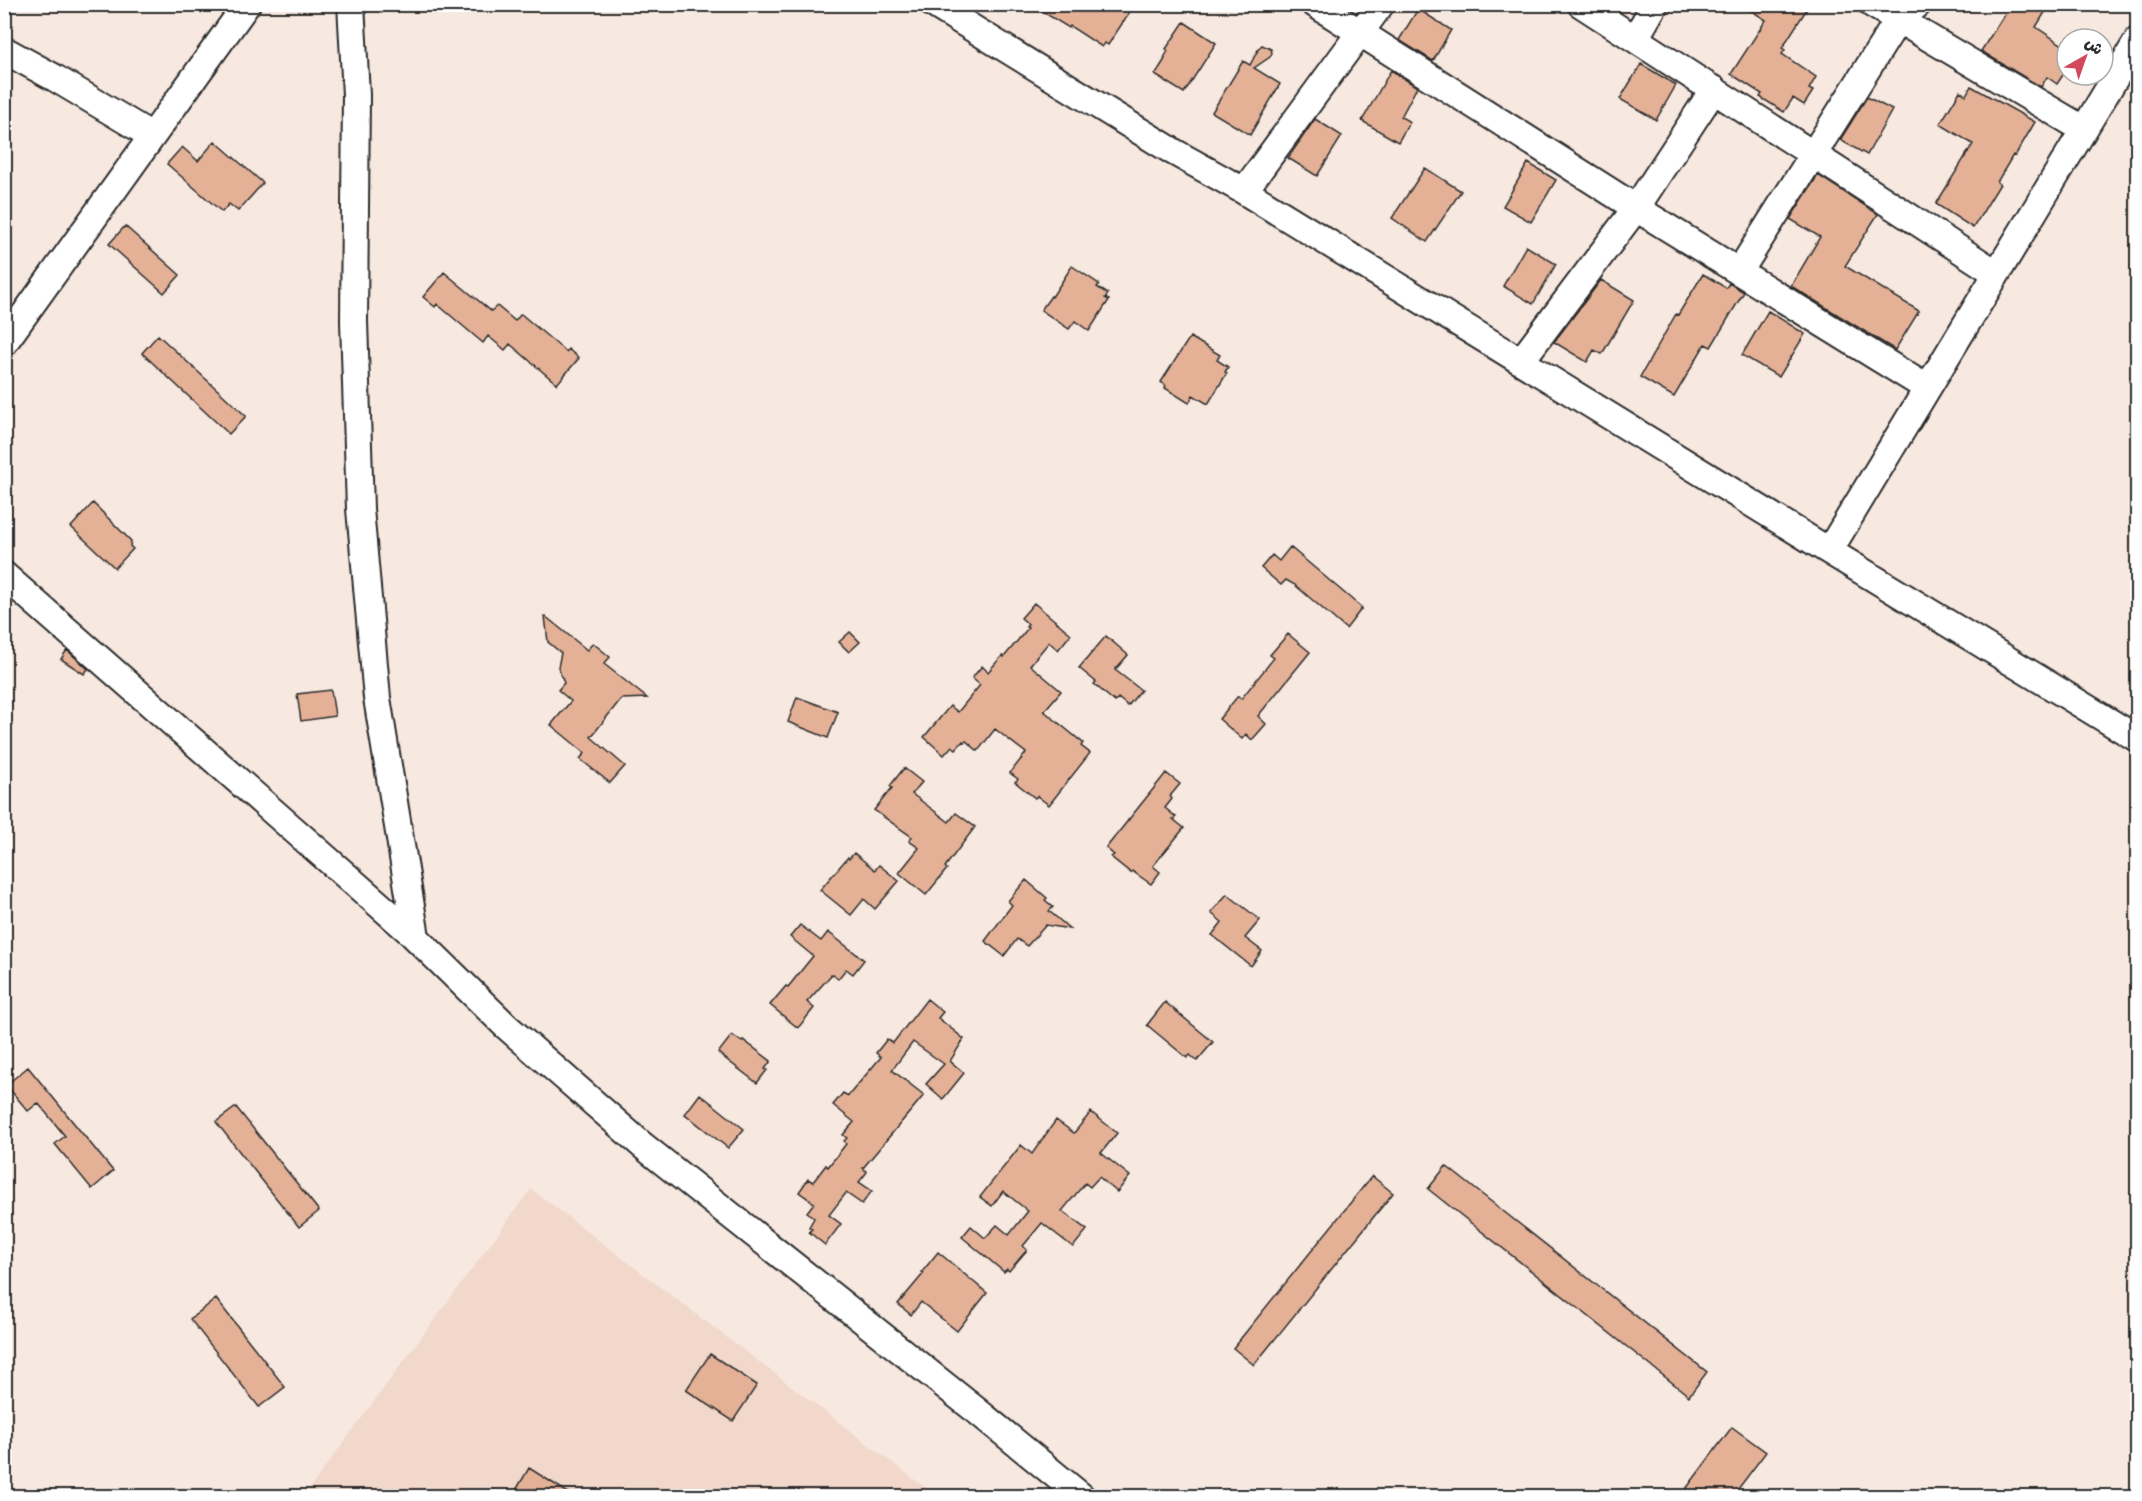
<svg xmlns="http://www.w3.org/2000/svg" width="2142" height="1501" font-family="Caveat,'Playpen Sans Arabic',sans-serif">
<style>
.built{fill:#f1d8ca}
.building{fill:#e4b197;stroke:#2b2b2b;stroke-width:1.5}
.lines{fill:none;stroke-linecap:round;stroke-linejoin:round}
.minor-casing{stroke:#2b2b2b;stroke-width:30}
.minor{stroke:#fff;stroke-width:26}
</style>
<rect width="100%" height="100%" fill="#f7e8e0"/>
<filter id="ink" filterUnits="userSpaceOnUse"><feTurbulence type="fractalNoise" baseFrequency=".0167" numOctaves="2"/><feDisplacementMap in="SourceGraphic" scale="12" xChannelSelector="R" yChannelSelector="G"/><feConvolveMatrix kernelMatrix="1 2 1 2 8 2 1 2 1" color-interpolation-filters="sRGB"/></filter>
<g filter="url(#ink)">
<path class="built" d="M531,1189L936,1496H304Z"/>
<path class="building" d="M1030,4H1135L1108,45L1105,43L1102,47L1070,26L1069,28Z
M1741,4H1810L1782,48L1785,50L1782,54L1816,77L1809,89L1813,91L1804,105L1793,98L1784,112L1760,97L1762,94L1731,74L1766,20Z
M2011,4H2050L2036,27L2067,48V69L2057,84L2047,77L2041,87L1981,51Z
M1418,9L1451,30L1433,61L1399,40Z
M1184,22L1216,43L1184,93L1155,75L1165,59L1164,58L1168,51L1166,49Z
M1262,45L1271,49L1272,53L1270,57L1254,68L1280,84L1250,135L1212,112L1243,61L1250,65L1259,48Z
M1641,64L1676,85L1656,120L1620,99Z
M1391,70L1417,87L1401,117L1410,122L1398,142L1362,121Z
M1971,86L2035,122L2015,156L2013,155L1997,182L2000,184L1973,228L1936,204L1973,144L1940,124L1960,91L1966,95Z
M1867,97L1892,110L1867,155L1840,140Z
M1315,119L1342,136L1317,176L1288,158Z
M215,141L263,183L238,211L229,204L222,212L167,164L182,147L198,161Z
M1528,163L1556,180L1531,222L1503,206Z
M1425,168L1461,191L1427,242L1392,218Z
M1818,175L1878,214L1845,266L1919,311L1895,350L1791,286L1820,237L1790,219Z
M125,226L180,275L164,293L109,244Z
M1526,246L1556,264L1533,304L1503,286Z
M1072,266L1099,284L1097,287L1108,294L1105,298L1109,300L1089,331L1075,321L1069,329L1041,310L1051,296L1052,297Z
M444,272L491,311L497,306L515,321L521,314L566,352L568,349L579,358L557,384L510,344L505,350L488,336L483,343L437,304L435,307L423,297Z
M1703,274L1726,288L1729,283L1744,292L1711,347L1705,344L1674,397L1640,377L1676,314L1678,315Z
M1601,280L1634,300L1602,354L1594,350L1587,362L1554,342Z
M1768,311L1805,334L1779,377L1742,355Z
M158,335L246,416L229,434L142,353Z
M1190,337L1220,355L1217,360L1228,367L1225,372L1227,373L1208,404L1193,395L1189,403L1165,388L1166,386L1161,382Z
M93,503L131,541L130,546L133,549L115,568L71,527Z
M1290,547L1362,608L1346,629L1295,585L1286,580L1281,585L1261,568L1272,555L1279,561Z
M1034,603L1071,634L1058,650L1049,642L1030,665L1061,691L1044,711L1083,743L1081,746L1090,753L1049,805L1037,796L1035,798L1015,782L1018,779L1010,773L1026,753L995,729L978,751L966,741L964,742L963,741L956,749L952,746L944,755L924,737L950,706L958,712L980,685L972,678L982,666L988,672L1002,656L1004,657L1028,628L1026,627L1028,624L1021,618Z
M545,616L587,650L593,643L610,657L604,664L647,698L621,699L591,737L625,766L610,783L580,759L585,753L551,725L571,701L558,690L564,683L558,667L561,653L548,642Z
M850,632L860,642L849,652L839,642Z
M1288,634L1310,652L1258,716L1266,724L1252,740L1246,734L1242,739L1219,719L1238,696L1241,699L1274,658L1270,655Z
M1106,636L1128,655L1115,670L1141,690L1128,706L1118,698L1115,702L1094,684L1096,682L1079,668Z
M67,650L88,669L84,674L61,659Z
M331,690L335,716L301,721L297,694Z
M797,697L838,712L828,738L788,722Z
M904,768L922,782L912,794L949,822L956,813L975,827L945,867L947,869L926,895L899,873L919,848L909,841L912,837L874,810L892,788L890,786Z
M1166,773L1180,784L1170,796L1172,799L1165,808L1176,817L1173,819L1184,828L1153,866L1160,872L1151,884L1132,871L1131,873L1111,857L1114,855L1106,848Z
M854,853L875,870L879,865L899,881L875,909L864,899L851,915L820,890L848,857L849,859Z
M1026,880L1047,898L1045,900L1053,907L1049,911L1070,929L1046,925L1027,946L1017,939L1004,956L985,941L1012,905L1008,901Z
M1227,894L1260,920L1245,938L1262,951L1251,966L1212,935L1222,922L1211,913Z
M800,925L821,941L828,932L864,960L853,974L846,969L838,979L832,974L807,1002L814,1008L798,1028L770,1005L786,986L788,987L813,956L790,937Z
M927,999L943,1012L938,1018L964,1039L950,1061L964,1073L943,1099L926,1084L944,1064L913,1042L892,1070L924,1095L863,1168L867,1172L859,1182L872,1191L862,1204L846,1193L829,1215L841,1224L825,1245L809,1232L812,1229L809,1227L814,1218L807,1212L814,1203L799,1192L808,1179L813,1182L826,1165L828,1167L846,1144L844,1141L847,1138L843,1135L854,1122L833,1105L843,1093L848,1096L881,1057L876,1053L887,1039L893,1043Z
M1165,1002L1213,1042L1197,1061L1190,1055L1187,1058L1147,1025Z
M732,1035L742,1042L743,1040L771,1061L765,1069L767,1070L757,1083L718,1053Z
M28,1067L113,1171L92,1189L55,1144L65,1136L38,1103L28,1111L6,1085Z
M700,1094L744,1129L728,1148L685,1114Z
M236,1107L319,1211L299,1227L216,1122Z
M1091,1112L1117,1133L1101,1153L1130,1176L1117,1192L1099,1177L1090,1187L1085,1183L1062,1211L1087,1230L1073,1247L1042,1223L1023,1246L1027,1250L1009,1271L1007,1269L1004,1272L962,1237L971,1226L985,1238L997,1225L1009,1235L1028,1211L1003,1191L992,1206L980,1197L1021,1145L1032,1154L1056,1120L1074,1133Z
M1446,1166L1707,1372L1689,1396L1428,1189Z
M1372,1176L1393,1193L1254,1365L1233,1348Z
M938,1252L987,1293L957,1331L921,1302L911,1315L898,1304L924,1273L922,1272Z
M216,1299L285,1387L259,1407L190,1319Z
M710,1354L757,1385L733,1421L686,1390Z
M1732,1427L1766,1452L1732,1497H1680Z
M529,1468L575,1497H512Z"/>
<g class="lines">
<g class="minor-casing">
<path id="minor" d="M351,4L356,95L354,321L360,509L377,698L416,937
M933,4L1174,152L1244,191L1829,551L2138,739
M1315,4L1636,208L1927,388
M1581,4L1996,273
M1872,4L2083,129
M1635,39L1655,4
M4,50L55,78L152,136
M1244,191L1381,4
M1739,272L1898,20L1918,4
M4,343L247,4
M1521,361L1636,208L1714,89
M1829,551L2138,40
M4,575L409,931L506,1026L642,1145L977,1411L1081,1496"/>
</g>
<use href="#minor" class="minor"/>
</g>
</g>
<rect width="2142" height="1501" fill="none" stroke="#fff" stroke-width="24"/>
<rect x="12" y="12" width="2118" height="1477" fill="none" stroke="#2b2b2b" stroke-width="2" filter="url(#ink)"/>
<g transform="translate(2085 57) rotate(40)"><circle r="28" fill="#ffffff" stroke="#aaaaaa" stroke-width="1.5"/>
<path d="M0-4.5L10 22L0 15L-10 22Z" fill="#d1495b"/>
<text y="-9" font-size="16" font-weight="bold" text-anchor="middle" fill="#2b2b2b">ش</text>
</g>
</svg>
